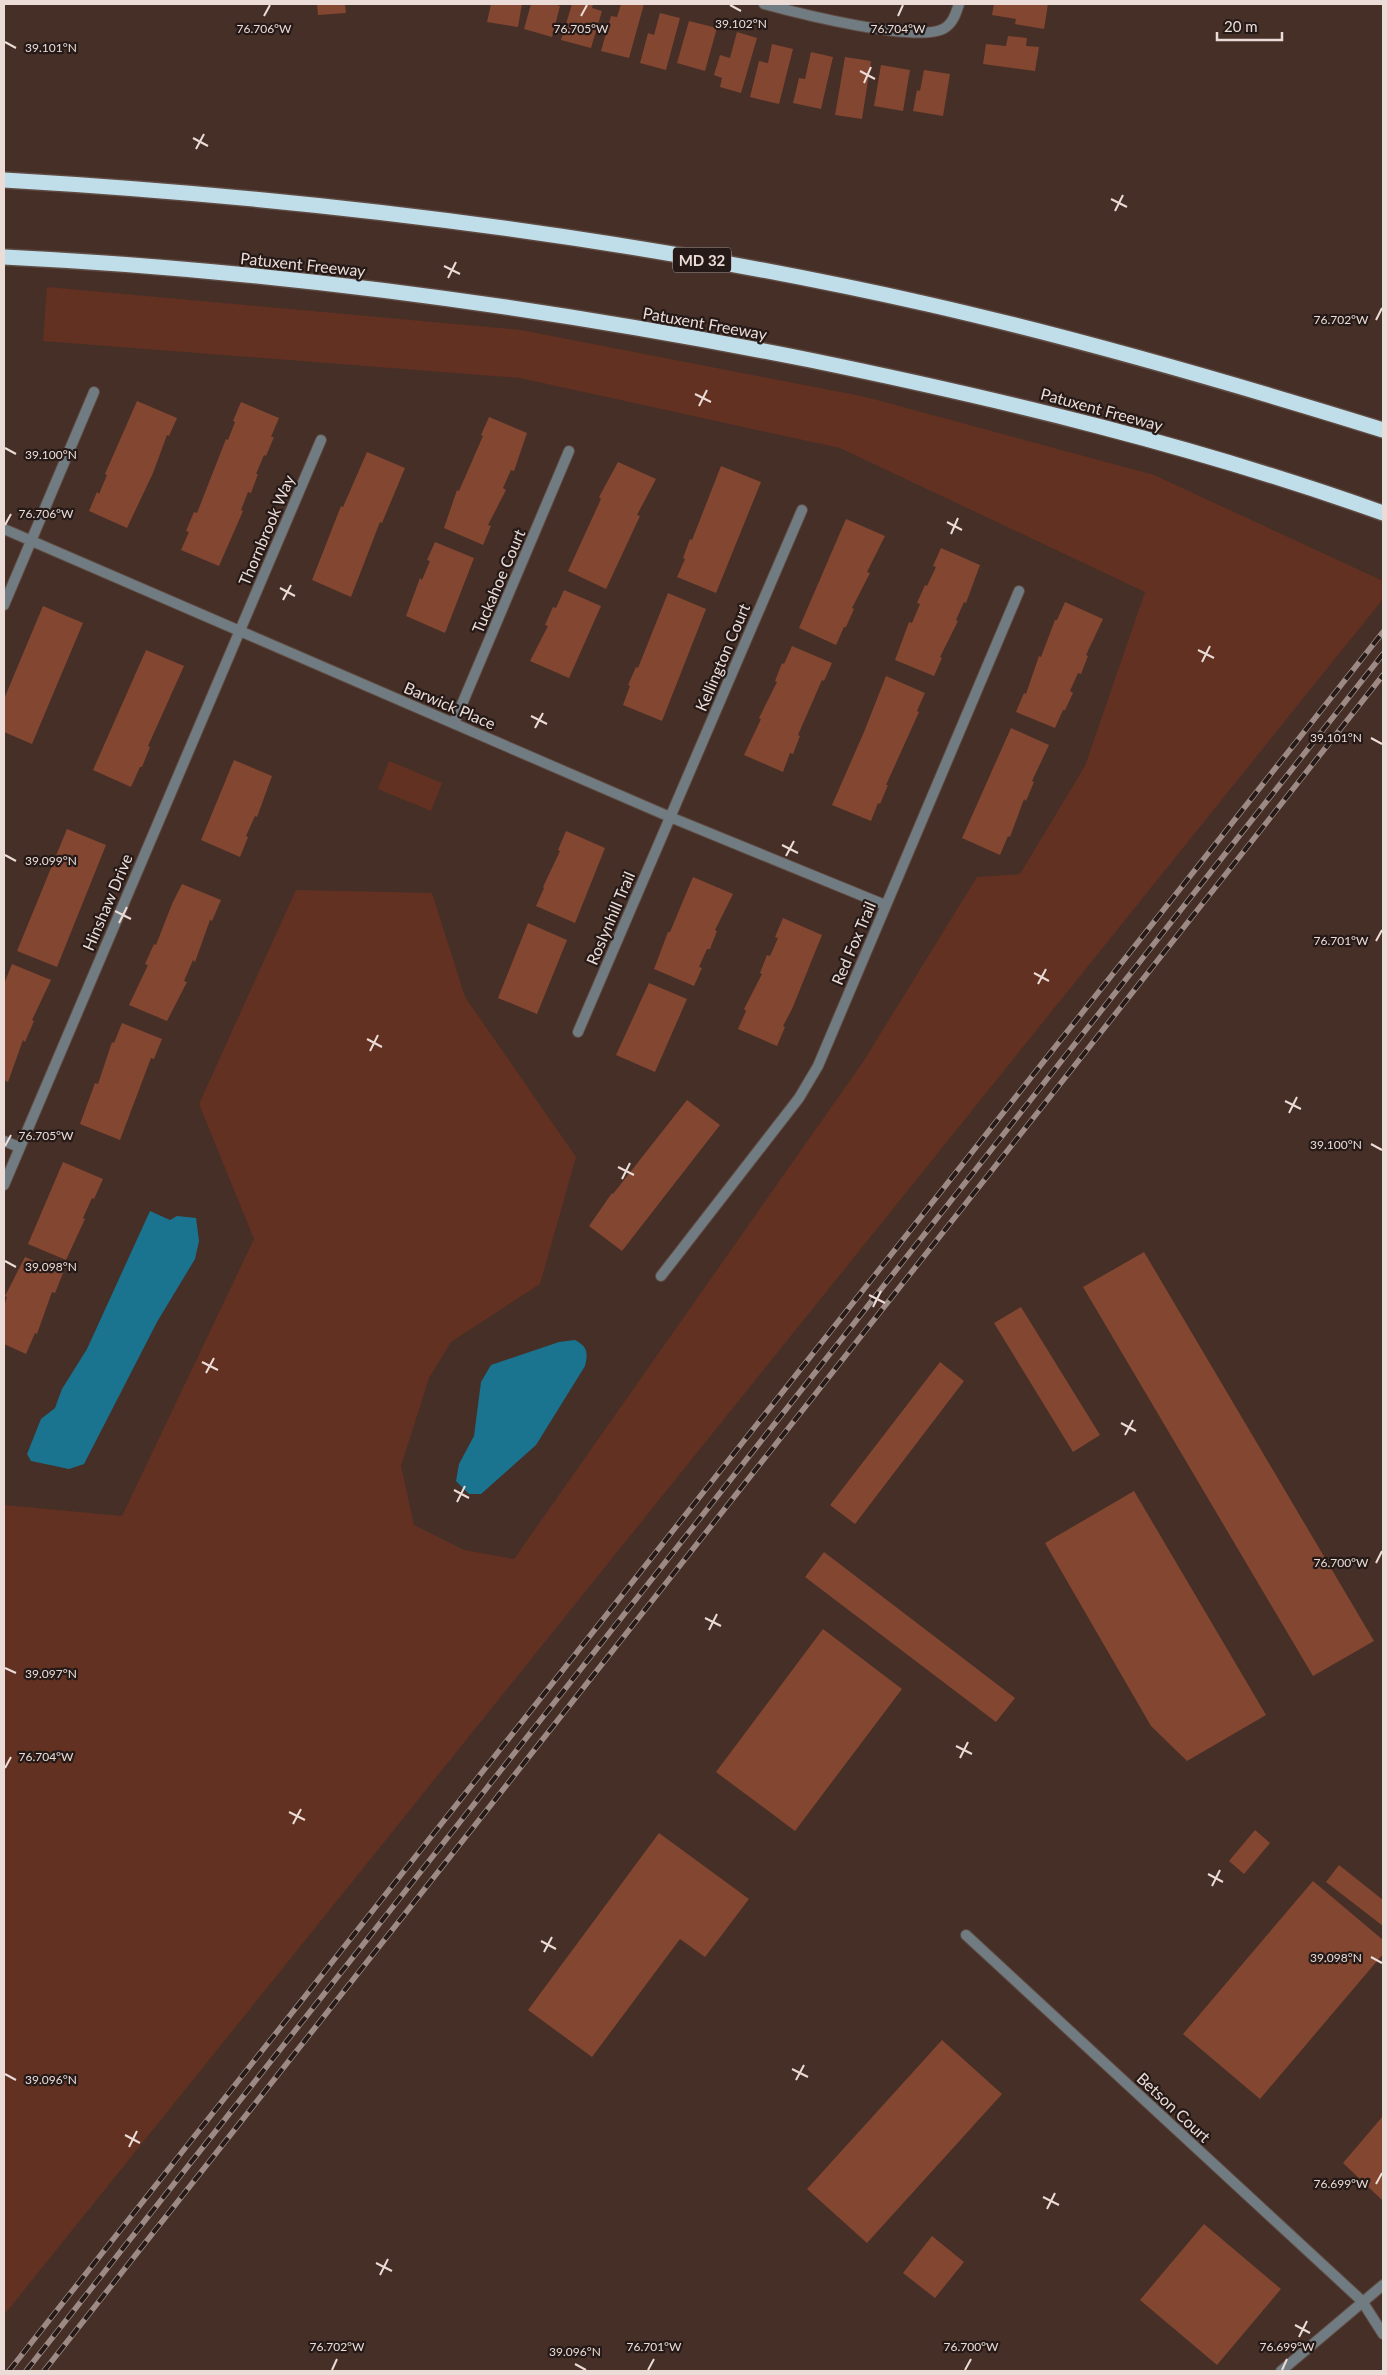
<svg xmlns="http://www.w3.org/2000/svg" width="1387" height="2375" font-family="Lato,sans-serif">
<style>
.green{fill:#623121}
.water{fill:#1a7490}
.building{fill:#834631}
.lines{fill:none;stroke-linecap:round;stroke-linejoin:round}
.street-casing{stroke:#604b43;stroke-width:12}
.highway-casing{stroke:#604b43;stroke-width:18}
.street{stroke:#707c81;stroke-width:10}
.highway{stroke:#bfdeea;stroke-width:15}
.rail-casing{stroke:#9d8a84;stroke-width:5.5}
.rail{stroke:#251a17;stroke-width:4;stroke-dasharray:11;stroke-linecap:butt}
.ticks{fill:none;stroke:#ebdcd7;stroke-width:2}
.labels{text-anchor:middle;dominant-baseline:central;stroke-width:4.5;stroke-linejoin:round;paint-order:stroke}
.shield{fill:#251a17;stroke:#b0a29d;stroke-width:1}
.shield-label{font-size:15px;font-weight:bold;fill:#ebdcd7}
.street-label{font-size:16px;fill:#ebdcd7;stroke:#251a17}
.ticks-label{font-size:12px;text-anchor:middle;fill:#ebdcd7;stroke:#251a17;stroke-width:4.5;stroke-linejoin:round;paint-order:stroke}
</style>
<rect width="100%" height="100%" fill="#462f27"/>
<path class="green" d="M47,287L521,330L866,397L1154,475L1383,581V599L4,2315V1505L122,1516L254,1239L199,1104L296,890L432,893L465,997L576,1157L540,1284L451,1342L429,1378L401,1466L414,1525L464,1550L514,1559L863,1062L977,877L1020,874L1085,766L1145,592L840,448L520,378L43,341Z
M389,761L442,783L431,811L378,789Z"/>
<path class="water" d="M150,1211L170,1220L177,1216L196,1218L199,1241L195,1259L157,1322L84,1464L69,1469L31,1461L27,1454L41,1419L55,1408L62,1389L87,1349Z
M575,1340C588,1347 588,1353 585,1366L536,1445L481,1494H469L456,1481L459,1464L474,1436L481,1382L491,1365L559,1342Z"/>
<path class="building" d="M317,4H345L346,13L318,15Z
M491,4H522L518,27L487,22Z
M531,4H553L560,6L552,37L524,29Z
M572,4H593L592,8L602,11L591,48L561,40Z
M621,4H644L629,58L601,51L611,16L617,17Z
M994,4H1048L1044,29L1015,24L1016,19L992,15Z
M660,13L680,18L666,70L640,63L648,33L654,35Z
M689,21L717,28L705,71L677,63Z
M737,32L757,38L741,93L720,87L722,78L714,75L720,55L730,58Z
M1008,36L1027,38L1026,46L1039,47L1035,71L983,64L986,44L1006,46Z
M772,44L793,49L779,104L750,97L759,61L768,63Z
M811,52L833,57L821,109L793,103L799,78L805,79Z
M845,57L871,61L862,119L835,115Z
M881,65L910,70L903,111L874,106Z
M924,70L950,74L943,116L913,111L917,90L920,91Z
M137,401L177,418L169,436L167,435L153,473L127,528L89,511L97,492L99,494L107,475L105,474Z
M241,402L279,418L271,437H274L266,456L264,455L256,474H258L251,493L248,492L241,510L243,511L219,566L181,550L189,532L186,531L194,512L197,513L226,439L228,440L235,422L233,421Z
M489,417L527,433L514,471L511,470L503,488L506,490L488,525L491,526L483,545L444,528L457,490L459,491L483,436L481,435Z
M367,452L405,468L382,523L380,522L351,597L312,580L341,506L343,507Z
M618,462L656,479L637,515L640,516L606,589L568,571L601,499L599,497Z
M721,466L761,482L716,593L677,577L685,559L683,558L690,539L692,540Z
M846,519L885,536L867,572L870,573L852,608L854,609L846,627H844L836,645L799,628Z
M435,542L474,558L445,633L406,616L420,578L422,580L430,561L427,560Z
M941,548L980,565L966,603L964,602L956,620L958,621L940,657L942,658L934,676L895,660L909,622L912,623L920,604L917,603L925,585L927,586L936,567L933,566Z
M564,590L601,606L569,678L530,661L548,626L545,625L553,607L556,608Z
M668,593L706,609L662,721L623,705L630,686L628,685L636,667L638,668Z
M1065,602L1103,619L1086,655L1088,656L1081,674L1078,673L1070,691L1073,693L1065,710H1063L1055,728L1016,712L1024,693L1026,694L1039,656L1041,657L1055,620H1057Z
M43,606L83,623L32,744L4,732V699Z
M792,646L832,663L824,681L822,680L798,735L800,736L793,754L790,753L783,772L744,755L761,719L759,718L777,682L775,681L782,663L784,664Z
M146,650L184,666L148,746L150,747L142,767H140L131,787L93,770Z
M886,676L925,693L917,711L919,712L886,785H888L880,804L878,803L871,821L832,805L864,732Z
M1011,728L1049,745L1032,781L1034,782L1026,801L1024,799L1010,837L1008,836L1000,855L962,838Z
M234,760L272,776L257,817L255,816L246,836L248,837L240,857L201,840Z
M67,829L106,845L57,967L17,951Z
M566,831L605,848L575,923L536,906L544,888L543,887L560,851L558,850Z
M693,877L733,894L715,930L717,931L710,949H707L699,967L702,968L694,986L654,969L668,932H670Z
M182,884L221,900L212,921L210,920L195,962L193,960L184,981L187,982L167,1021L129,1005L148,965L145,964L154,944L156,945L172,904Z
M783,918L822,935L792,1009L783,1026L785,1027L777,1046L738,1029L746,1011L744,1009L762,974L760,973L767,955L770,956L778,938L775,937Z
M528,923L567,940L537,1014L498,998Z
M12,964L51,980L32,1020L34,1021L25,1042L23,1040L8,1082L4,1080V984Z
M649,983L687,999L655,1072L616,1055Z
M122,1023L162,1039L154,1059L151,1058L120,1140L80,1124L95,1083L98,1084L112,1042L114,1043Z
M687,1100L720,1125L622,1251L589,1226L612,1193L613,1194Z
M63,1162L103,1179L94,1199L92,1198L83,1218L85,1219L66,1260L28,1244Z
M1144,1252L1374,1641L1313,1676L1083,1287Z
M25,1257L63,1273L55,1293L52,1292L37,1334L35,1333L26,1354L4,1344V1306L7,1297L5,1296Z
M1021,1307L1100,1435L1073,1452L994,1323Z
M940,1362L964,1381L855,1524L830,1505Z
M1134,1491L1266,1715L1187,1761L1151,1726L1045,1543Z
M824,1552L1015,1698L996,1722L805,1577Z
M823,1629L902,1689L795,1831L716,1772Z
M1255,1830L1270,1843L1244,1874L1229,1861Z
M659,1833L749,1899L705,1957L680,1939L592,2057L528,2010Z
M1339,1865L1383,1900V1926L1326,1882Z
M1313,1881L1383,1940V1954L1260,2099L1183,2034Z
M942,2040L1002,2094L867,2243L807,2189Z
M1383,2116V2201L1343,2163Z
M1204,2224L1281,2289L1217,2365L1140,2300Z
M932,2236L964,2262L935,2298L903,2273Z"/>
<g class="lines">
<g class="street-casing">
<path id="street" d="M764,4C797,13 915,43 943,29C953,24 956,13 959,4
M4,529L670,817L885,905
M4,605L94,392
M454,723L569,451
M578,1032L802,510
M4,1141L19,1147
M4,1185L321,440
M661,1276L799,1098L818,1066L1019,591
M966,1935L1362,2301L1383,2334
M1281,2371L1383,2285"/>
</g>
<g class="highway-casing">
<path id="highway" d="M4,180C313,198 625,236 927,304C1081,339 1232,383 1383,430
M4,257C274,270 544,307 810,360C1004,400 1196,446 1383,513"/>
</g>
<use href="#street" class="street"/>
<use href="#highway" class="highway"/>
<g class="rail-casing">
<path id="rail" d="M9,2371L1383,632
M26,2371L1383,654
M44,2371L1383,675"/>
</g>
<use href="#rail" class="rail"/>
</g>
<path class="ticks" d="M730,5L741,11M264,16L270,5M581,16L587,5M898,16L903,5M5,42L16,48M860,71L875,79M864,83L871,67M193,138L208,146M196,149L204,134M1111,199L1127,207M1115,211L1123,195M444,266L460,274M448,278L456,262M1376,320L1382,308M695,394L711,402M699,406L707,390M5,448L16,454M947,522L962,530M5,525L11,514M951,534L958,518M280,588L295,596M283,600L291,585M1198,650L1214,658M1202,662L1210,646M531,716L547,724M535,728L543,713M1371,738L1382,744M782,845L798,853M5,855L16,861M786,856L794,841M115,911L131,919M119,923L127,907M1376,941L1382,930M1034,973L1049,981M1038,984L1046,969M367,1039L382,1047M370,1051L378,1035M1285,1101L1301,1109M1289,1113L1297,1097M1371,1144L1382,1150M5,1146L11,1135M618,1167L634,1175M622,1179L630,1163M5,1261L16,1267M869,1295L885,1303M873,1307L881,1291M202,1362L218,1370M206,1373L214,1358M1121,1423L1136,1431M1125,1435L1133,1420M454,1490L469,1498M457,1502L465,1486M1376,1563L1382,1551M705,1618L721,1626M709,1630L717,1614M5,1668L16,1673M956,1746L972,1754M960,1758L968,1742M5,1768L11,1757M289,1812L305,1820M293,1824L301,1809M1208,1874L1223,1882M1212,1886L1220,1870M541,1941L556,1949M544,1952L552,1937M1371,1957L1382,1963M792,2069L808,2077M5,2074L16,2080M796,2080L804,2065M125,2135L140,2143M129,2147L137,2131M1376,2184L1382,2173M1043,2197L1059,2205M1047,2209L1055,2193M376,2263L392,2271M380,2275L388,2259M1295,2325L1310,2333M1299,2337L1307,2321M575,2364L586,2370M332,2370L337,2359M648,2370L654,2359M965,2370L971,2359M1282,2370L1287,2359"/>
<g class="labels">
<rect class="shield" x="673" y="247.5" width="58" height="25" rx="4"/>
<g class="shield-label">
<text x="702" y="260">MD 32</text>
</g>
<g class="street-label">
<text transform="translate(303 264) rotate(6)">Patuxent Freeway</text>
<text transform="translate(705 323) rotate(10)">Patuxent Freeway</text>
<text transform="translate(1102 409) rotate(15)">Patuxent Freeway</text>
<text transform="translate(266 530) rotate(-67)">Thornbrook Way</text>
<text transform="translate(498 581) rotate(-67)">Tuckahoe Court</text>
<text transform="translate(722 657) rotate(-67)">Kellington Court</text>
<text transform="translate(450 705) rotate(23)">Barwick Place</text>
<text transform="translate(107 902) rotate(-67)">Hinshaw Drive</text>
<text transform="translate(610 918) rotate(-67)">Roslynhill Trail</text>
<text transform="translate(853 943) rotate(-67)">Red Fox Trail</text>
<text transform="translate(1174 2107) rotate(43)">Betson Court</text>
</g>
</g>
<g class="ticks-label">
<text x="741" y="28">39.102°N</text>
<text x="264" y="33">76.706°W</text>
<text x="581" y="33">76.705°W</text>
<text x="898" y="33">76.704°W</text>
<text x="51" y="52">39.101°N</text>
<text x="1341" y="324">76.702°W</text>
<text x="51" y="459">39.100°N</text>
<text x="46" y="518">76.706°W</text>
<text x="1336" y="742">39.101°N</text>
<text x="51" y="865">39.099°N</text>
<text x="1341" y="945">76.701°W</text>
<text x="46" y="1140">76.705°W</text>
<text x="1336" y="1149">39.100°N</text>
<text x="51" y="1271">39.098°N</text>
<text x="1341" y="1567">76.700°W</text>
<text x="51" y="1678">39.097°N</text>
<text x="46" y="1761">76.704°W</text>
<text x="1336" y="1962">39.098°N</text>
<text x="51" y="2084">39.096°N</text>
<text x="1341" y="2188">76.699°W</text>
<text x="337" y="2351">76.702°W</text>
<text x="654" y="2351">76.701°W</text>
<text x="971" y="2351">76.700°W</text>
<text x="1287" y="2351">76.699°W</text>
<text x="575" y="2356">39.096°N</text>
</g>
<rect width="1387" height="2375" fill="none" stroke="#ebdcd7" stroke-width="10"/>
<path d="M1217 32v8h65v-8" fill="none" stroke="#ebdcd7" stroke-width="2.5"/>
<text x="1224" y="32" font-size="15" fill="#ebdcd7" stroke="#251a17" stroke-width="4" paint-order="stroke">20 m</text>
</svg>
